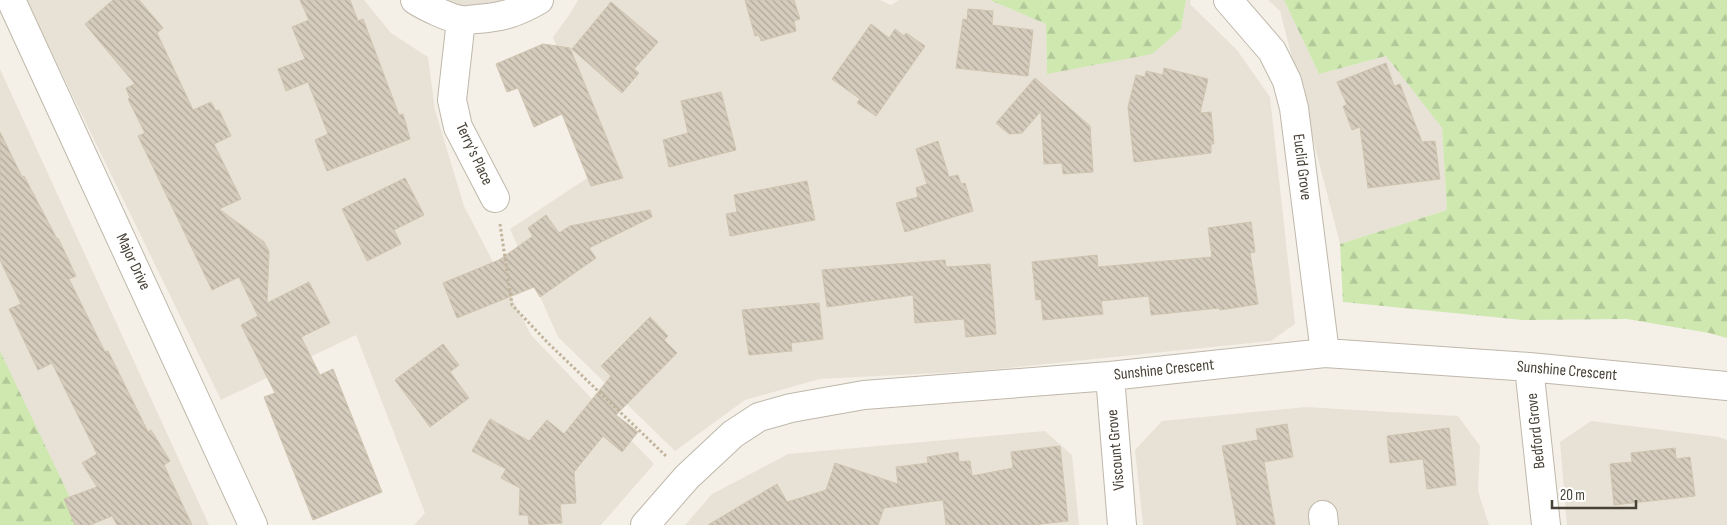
<svg xmlns="http://www.w3.org/2000/svg" width="1727" height="525" font-family="'Sofia Sans Condensed',sans-serif">
<style>
.residential{fill:#e8e2d6}
.forest{fill:url(#forest-firs)}
.building{fill:url(#building-back-hatch);stroke:#d0c4b0}
.lines{fill:none;stroke-linecap:round;stroke-linejoin:round}
.minor-casing{stroke:#bfb8aa;stroke-width:30}
.path{stroke:#c1b49b;stroke-width:3;stroke-dasharray:2.5 2.5;stroke-linecap:butt}
.minor{stroke:#fff;stroke-width:28}
.labels{text-anchor:middle;dominant-baseline:central;stroke-width:5;stroke-linejoin:round;paint-order:stroke}
.street-label{font-size:16px;fill:#474136;stroke:#fff}
</style>
<defs>
<pattern id="forest-firs" width="22" height="20" patternUnits="userSpaceOnUse" patternTransform="scale(1.25)"><rect width="22" height="20" fill="#cee8b0"/><path d="M5 1l3.5 6h-7zM16 11l3.5 6h-7z" fill="#b2c898"/></pattern>
<pattern id="building-back-hatch" width="6" height="6" patternUnits="userSpaceOnUse" patternTransform="scale(1.25)"><rect width="6" height="6" fill="#d6ccbd"/><path d="M-1 5l2 2M0 0l6 6M5-1l2 2" fill="none" stroke="#afa79a"/></pattern>
</defs>
<rect width="100%" height="100%" fill="#f4f0e8"/>
<path class="residential" d="M26,0H364L391,33L428,57L435,110L464,206L531,335L654,464L601,525H414L425,513L356,335L221,400Z
M439,0H514L510,6L449,7Z
M578,0H880L891,5L899,0H990L1046,24L1047,74L1181,29L1186,0H1191L1190,4L1237,50L1270,97L1295,324L1271,341L978,371L820,379L745,400L675,451L558,337L510,229L601,169L553,37L570,14Z
M1268,0H1284L1319,74L1386,56L1442,128L1447,210L1340,244L1280,11Z
M0,69L209,525H74L0,389Z
M1306,407L1458,416L1480,446L1478,491L1489,525H1143L1135,450L1162,421Z
M1591,421L1719,437L1727,440V525H1567L1560,442Z
M1045,431L1072,455L1079,525H685L712,494L788,454Z"/>
<path class="forest" d="M990,0H1186L1181,29L1152,54L1047,74L1046,24Z
M1284,0H1727V338L1709,333L1627,319L1523,320L1343,302L1340,244L1447,210L1442,128L1386,56L1319,74Z
M0,351L83,525H0Z"/>
<path class="building" d="M113,0H139L163,28L157,33L193,110L211,102L216,111L219,110L231,136L214,144L241,199L219,209L264,242L269,251L267,303L309,282L330,323L301,337L320,375L333,369L382,492L313,520L264,397L275,393L241,325L258,316L239,277L212,290L138,136L145,133L128,99L130,98L126,88L135,84L85,24Z
M300,0H350L358,21L363,19L399,115L403,114L410,139L327,171L315,140L328,134L308,82L286,91L278,69L305,59L292,27L309,20Z
M745,0H794L800,19L794,21L796,31L761,41L759,35L755,36Z
M611,2L658,42L634,69L639,73L622,93L572,49Z
M968,9L993,11L992,25L1033,30L1028,76L956,68L963,19L967,20Z
M871,24L889,38L895,29L904,36L906,33L925,46L876,116L857,103L860,99L832,79Z
M543,44L570,48L623,178L591,186L562,114L534,127L518,88L507,92L496,64Z
M1386,63L1394,86L1400,84L1422,142L1435,141L1440,179L1368,188L1360,127L1352,130L1343,106L1347,105L1337,82Z
M1164,68L1208,79L1200,113L1211,112L1214,144H1211V153L1134,162L1128,107L1136,75L1145,77L1146,71L1163,75Z
M1035,78L1090,126L1093,172L1063,174L1062,163L1044,164L1041,111L1022,133L1009,134L996,123Z
M721,92L736,150L669,167L663,140L688,133L681,101Z
M0,132L22,177L24,176L57,239L58,238L76,276L69,279L105,352L108,351L148,432L151,430L170,461L164,465L192,525H117L112,516L90,525H75L64,499L97,487L82,463L97,454L52,363L38,370L9,309L21,304L0,260Z
M938,141L949,177L958,175L961,184L965,183L973,211L905,232L896,203L918,197L916,188L927,184L916,149Z
M405,178L424,215L394,230L401,244L367,261L342,209Z
M807,181L815,220L730,236L726,214L737,212L734,195Z
M650,210L652,217L589,248L596,258L540,297L534,287L457,318L443,283L499,260L533,236L528,228L546,215L559,233L570,226Z
M1251,222L1255,252L1250,253L1258,304L1220,310L1219,308L1151,315L1149,296L1101,301L1103,314L1043,320L1041,299L1036,300L1032,262L1097,255L1098,267L1212,257L1208,228Z
M945,260L946,267L990,264L996,334L966,337L964,319L915,323L913,295L827,307L822,270Z
M819,303L823,339L791,343L792,351L749,355L742,310Z
M650,317L668,336L664,340L677,353L616,415L638,432L622,452L603,436L574,472L576,503L560,504L562,523L529,525L528,515H519L520,488L501,478L506,469L472,451L490,419L529,441L547,420L564,434L611,376L601,366Z
M443,344L459,365L450,372L469,398L430,427L395,380Z
M1287,424L1293,457L1264,462L1275,525H1237L1222,446L1258,440L1256,429Z
M1449,428L1456,485L1427,489L1423,459L1390,463L1387,436Z
M1060,446L1068,521L1033,525H946L943,500L884,508L878,525H708L777,484L787,502L826,490L835,463L898,484L896,467L928,463L927,457L958,452L959,462L970,461L972,476L1013,468L1011,452Z
M1675,448L1676,459L1690,457L1695,496L1614,505L1610,464L1632,462L1631,453Z"/>
<g class="lines">
<g class="minor-casing">
<path id="minor" d="M11,0L253,525
M415,0C426,7 449,18 461,20C466,21 472,19 477,19C503,17 516,13 539,0
M1228,0L1272,51L1287,81L1294,108L1325,353
M461,20L452,100L458,127L495,198
M1529,367L1546,525
M1110,376L1122,525
M1323,515L1324,525
M645,525L687,477L733,434L759,417L791,408L864,395L1110,376L1325,353L1529,367L1727,386"/>
</g>
<path class="path" d="M500,224L512,305L549,344L667,457"/>
<use href="#minor" class="minor"/>
</g>
<g class="labels">
<g class="street-label">
<text transform="translate(474 154) rotate(65)">Terry's Place</text>
<text transform="translate(1302 167) rotate(83)">Euclid Grove</text>
<text transform="translate(133 262) rotate(65)">Major Drive</text>
<text transform="translate(1164 370) rotate(-6)">Sunshine Crescent</text>
<text transform="translate(1567 371) rotate(5)">Sunshine Crescent</text>
<text transform="translate(1536 431) rotate(-96)">Bedford Grove</text>
<text transform="translate(1116 450) rotate(-95)">Viscount Grove</text>
</g>
</g>
<path d="M1552 500v8h84v-8" fill="none" stroke="#474136" stroke-width="2.5"/>
<text x="1560" y="500" font-size="15" fill="#474136" stroke="#ffffff" stroke-width="4" paint-order="stroke">20 m</text>
</svg>
